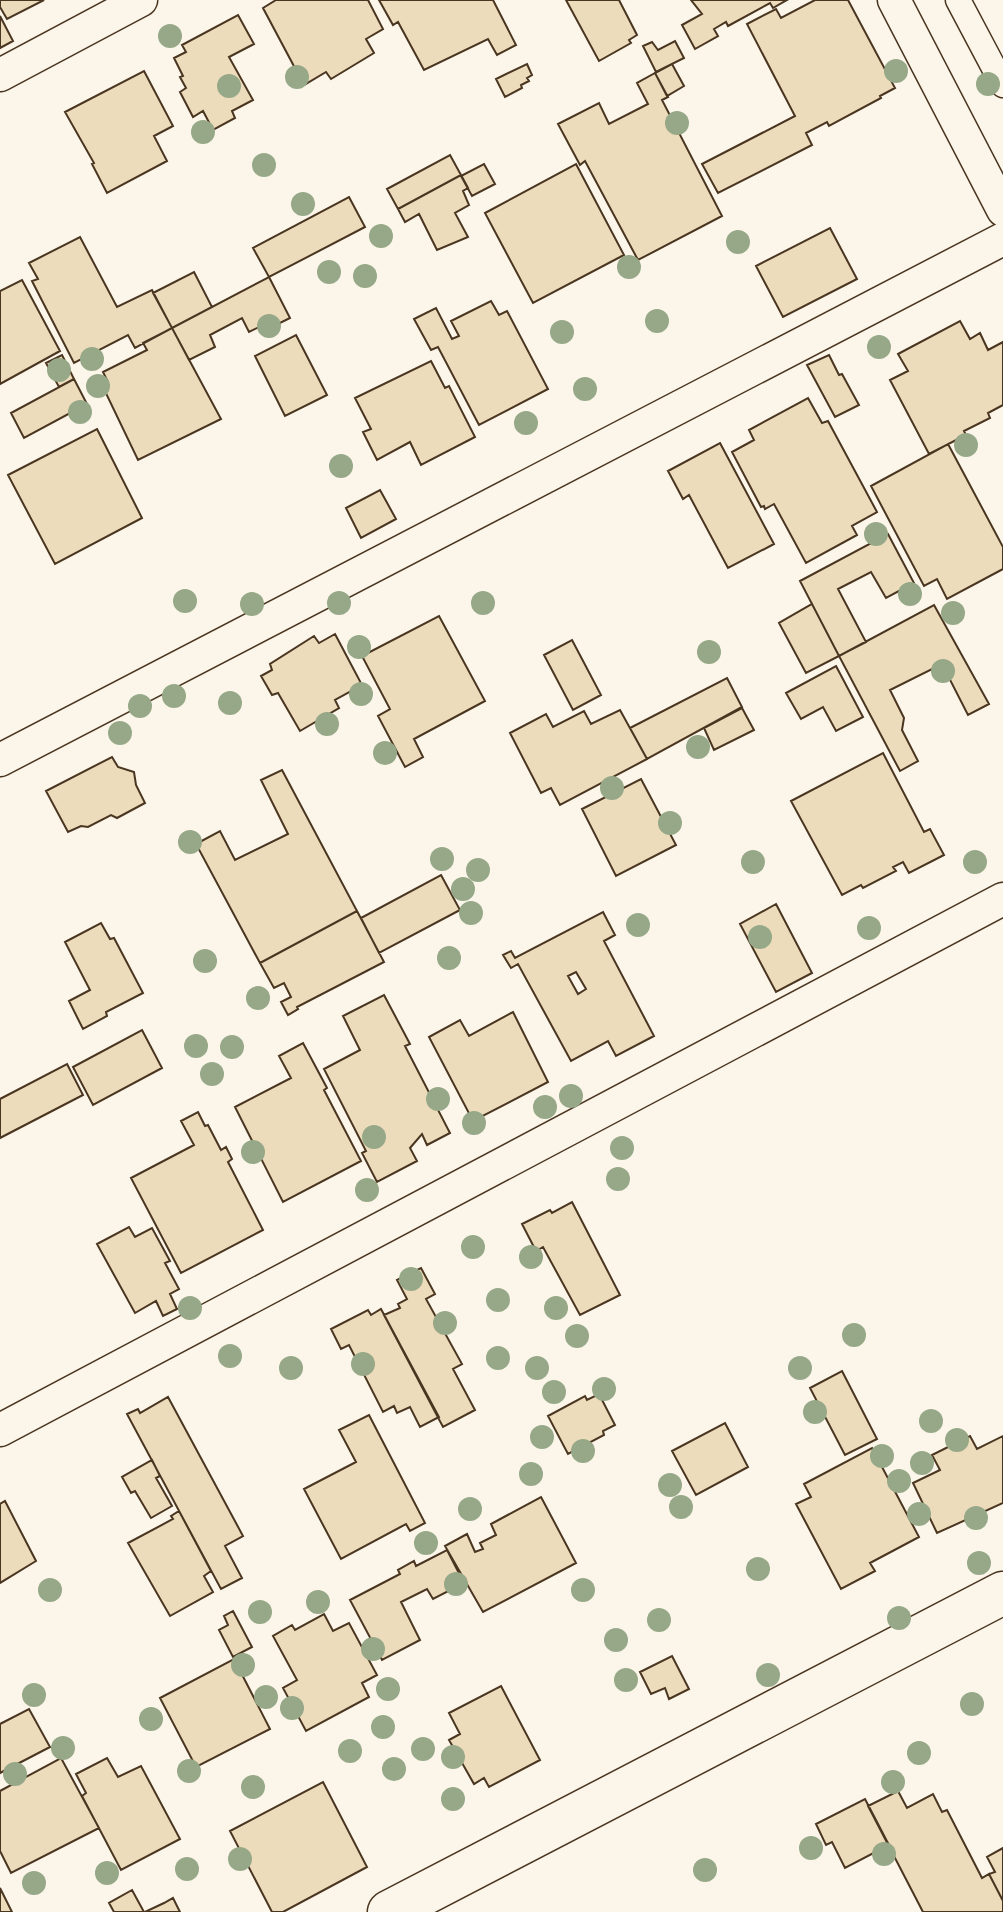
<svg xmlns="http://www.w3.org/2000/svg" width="1003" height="1912" font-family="'Roboto Condensed',sans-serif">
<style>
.building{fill:#ecdcbc;stroke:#4a3520;stroke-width:2;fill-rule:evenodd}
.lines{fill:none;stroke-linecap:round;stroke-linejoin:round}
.pedestrian-casing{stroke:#4a3520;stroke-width:27}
.minor-casing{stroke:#4a3520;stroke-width:35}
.tertiary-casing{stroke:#4a3520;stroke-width:45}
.pedestrian{stroke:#fbf6e9;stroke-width:24}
.minor{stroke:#fbf6e9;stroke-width:32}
.tertiary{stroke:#fbf6e9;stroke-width:42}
.tree{fill:#96a887}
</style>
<rect width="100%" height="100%" fill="#fbf6e9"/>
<path class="building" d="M0,0H44L7,19L0,7Z
M276,0H368L383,29L366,39L374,53L331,79L326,72L304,85L263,8Z
M379,0H493L516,45L497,55L488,39L424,70L398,22L393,25Z
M566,0H619L637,35L629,40L631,43L599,61Z
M691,0H787L773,8L770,3L728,26L726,22L714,29L718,36L695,49L682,25L702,14Z
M815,0H848L895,88L880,96L881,98L829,126L827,122L806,133L812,145L718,193L702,164L795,116L747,24L776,9L781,18Z
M238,15L254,44L229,57L253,100L232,111L235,118L213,130L203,111L193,117L180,92L186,88L180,77L183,76L174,58L186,52L182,45Z
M0,16L13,41L0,48Z
M675,41L684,58L656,72L643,46L652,42L658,50Z
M527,64L532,75L527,78L529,81L521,85L522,88L505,97L496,79Z
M672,64L684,86L667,96L655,73Z
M144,71L173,126L154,136L167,161L107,193L92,164L94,163L65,112Z
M655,73L668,97L662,100L722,216L638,260L585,161L580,165L558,124L599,103L609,124L648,104L637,83Z
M450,155L461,175L398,209L387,189Z
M484,164L495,184L472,196L461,176Z
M576,164L624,255L533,303L485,213Z
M461,175L468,188L463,191L469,205L455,213L468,237L437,250L419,214L405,222L398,209Z
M349,197L365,227L269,277L253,248Z
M830,228L857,279L783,317L756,266Z
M80,237L117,307L152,290L172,328L135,348L128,335L74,363L32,281L38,279L29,263Z
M194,272L212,307L172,328L153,293Z
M269,277L290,318L274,326L271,321L249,332L242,318L210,335L215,347L189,360L172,328Z
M22,280L60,351L0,384V291Z
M491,301L499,315L507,311L548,389L479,425L438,347L431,350L414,319L436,308L452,339L459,336L451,321Z
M960,321L970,339L980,333L988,350L1003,342V405L988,413L990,418L964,431L966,435L929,454L890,380L908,371L898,354Z
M172,328L221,419L138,460L102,385L108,382L103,372L147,350L143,343Z
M296,335L327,395L285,416L255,356Z
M62,355L74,379L59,387L46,363Z
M829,355L839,375L842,374L859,405L835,417L807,365Z
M431,361L445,388L449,386L475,437L421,465L410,442L377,460L363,432L371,429L355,398Z
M74,379L87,404L24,438L11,413Z
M808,398L822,423L828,421L877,512L852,526L857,535L806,563L774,504L765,509L764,506L761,507L732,452L754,440L749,430Z
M97,429L142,518L55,564L8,475Z
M720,443L774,544L728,568L689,495L683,499L668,471Z
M948,444L1003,547V569L947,599L937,579L924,586L871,486Z
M380,490L396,519L361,538L346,508Z
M888,534L914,583L886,598L871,572L838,589L866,642L839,656L800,581Z
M812,604L839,656L806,673L779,623Z
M934,605L989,704L968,715L942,664L890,690L904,718L902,730L918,761L900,771L839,656Z
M439,616L485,701L414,739L423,757L405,767L378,716L390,709L362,656Z
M335,634L362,685L335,700L339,708L300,731L278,693L272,695L261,676L272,670L270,664L314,636L319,643Z
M572,640L601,695L573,710L544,655Z
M836,666L863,717L836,731L823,707L801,719L786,693Z
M727,678L742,707L647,759L630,728Z
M742,708L754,730L714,750L704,728Z
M620,710L647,759L560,805L551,788L541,793L510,733L546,714L553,727L584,711L591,724Z
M883,753L924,832L930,829L944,855L909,873L903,862L893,867L896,871L863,888L861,885L842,895L791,801Z
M112,757L118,767L134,772L136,785L145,803L117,818L111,815L88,827L81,826L68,832L46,791Z
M282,770L357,911L260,963L196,844L220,831L235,860L288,834L261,780Z
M641,779L676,845L616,876L582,809Z
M441,875L460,910L379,953L361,918Z
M776,904L812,973L776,992L740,924Z
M357,911L384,962L297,1007L298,1009L288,1015L281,1002L291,997L284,983L274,988L260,963Z
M603,912L615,935L604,941L654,1036L616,1056L608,1041L571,1061L518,964L511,968L503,955L511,951L515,958ZM576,972L586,989L578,994L568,976Z
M101,923L110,939L114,938L143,993L106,1012L107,1016L83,1029L69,1001L90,990L65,942Z
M384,995L410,1044L405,1046L450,1133L427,1145L422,1134L410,1148L417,1161L377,1182L362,1153L366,1151L324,1069L360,1050L343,1016Z
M513,1012L548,1082L473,1121L429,1037L460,1020L469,1036Z
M142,1030L162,1068L93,1105L73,1067Z
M303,1043L327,1088L324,1090L361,1161L283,1202L235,1107L291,1078L279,1056Z
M67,1064L83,1095L0,1138V1099Z
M198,1112L205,1126L208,1125L221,1150L226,1147L232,1159L228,1162L263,1230L181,1273L131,1178L194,1145L181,1121Z
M572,1202L620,1295L580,1315L543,1247L536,1251L522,1224L550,1210L552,1213Z
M129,1227L135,1237L152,1228L170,1261L165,1263L179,1289L170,1294L177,1309L163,1316L156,1301L135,1313L97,1244Z
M421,1268L435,1294L426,1299L462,1364L453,1369L475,1410L443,1427L384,1315L400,1308L398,1304L407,1299L397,1280Z
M381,1309L439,1417L420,1427L410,1407L397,1413L394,1406L383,1412L349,1345L341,1349L331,1329L368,1310L371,1315Z
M842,1371L877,1439L845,1455L810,1388Z
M599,1394L615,1425L603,1431L604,1435L568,1454L548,1416L585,1396L587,1400Z
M168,1397L243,1536L225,1546L242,1578L221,1589L127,1414L138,1409L140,1413Z
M369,1415L425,1523L410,1531L406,1524L341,1559L304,1489L356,1462L339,1430Z
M725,1423L748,1467L696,1495L672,1451Z
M970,1436L977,1449L1003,1436V1503L937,1533L913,1483L940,1470L932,1455Z
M872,1448L919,1537L870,1563L875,1571L841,1589L796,1504L811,1497L804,1484Z
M152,1460L160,1476L156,1478L172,1506L151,1518L135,1491L131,1493L122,1477Z
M541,1497L576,1563L483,1612L445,1546L467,1534L475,1552L483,1549L480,1543L496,1535L491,1524Z
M5,1501L36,1561L0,1583V1504Z
M179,1511L211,1571L204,1576L213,1592L170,1616L128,1543L173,1519L171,1516Z
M447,1550L464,1583L433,1599L427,1589L401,1602L420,1640L382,1660L350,1600L400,1574L398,1570L414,1561L416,1566Z
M233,1611L252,1647L233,1657L219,1630L228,1625L224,1616Z
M324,1614L333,1631L349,1623L377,1675L362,1683L369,1697L306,1731L283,1688L297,1680L273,1636L292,1625L295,1630Z
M672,1656L689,1689L669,1699L665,1688L651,1694L640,1672Z
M234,1659L270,1729L196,1767L160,1698Z
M501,1686L540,1760L489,1787L484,1778L474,1784L449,1740L460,1734L449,1713Z
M29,1709L50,1747L0,1773V1724Z
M61,1758L99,1828L11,1873L0,1851V1791Z
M107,1758L118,1777L141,1766L180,1839L121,1870L82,1796L86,1793L76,1774Z
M323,1782L367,1867L283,1912H272L230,1831Z
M898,1791L907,1808L933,1794L942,1812L947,1810L982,1878L989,1874L1003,1901V1912H923L868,1806Z
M865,1799L889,1845L845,1868L832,1842L826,1845L816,1824Z
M1003,1848V1901L989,1874L995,1872L987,1857Z
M0,1888L12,1912H0Z
M132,1890L144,1912H114L109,1903Z
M173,1898L180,1912H145L164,1903Z"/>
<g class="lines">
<g class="pedestrian-casing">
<path id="pedestrian" d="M958,0L1003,85"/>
</g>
<g class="minor-casing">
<path id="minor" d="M894,0L1003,210
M0,75L141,0
M0,760L1003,239
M0,1430L1003,899"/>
</g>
<g class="tertiary-casing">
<path id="tertiary" d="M389,1912L1003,1593"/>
</g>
<use href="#pedestrian" class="pedestrian"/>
<use href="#minor" class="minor"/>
<use href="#tertiary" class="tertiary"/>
</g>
<g class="tree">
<circle cx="170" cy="36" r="12"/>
<circle cx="896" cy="71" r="12"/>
<circle cx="297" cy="77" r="12"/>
<circle cx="988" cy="84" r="12"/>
<circle cx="229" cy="86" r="12"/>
<circle cx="677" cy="123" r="12"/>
<circle cx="203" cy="132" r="12"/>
<circle cx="264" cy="165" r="12"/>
<circle cx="303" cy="204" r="12"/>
<circle cx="381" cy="236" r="12"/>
<circle cx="738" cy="242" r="12"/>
<circle cx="629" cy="267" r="12"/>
<circle cx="329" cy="272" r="12"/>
<circle cx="365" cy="276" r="12"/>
<circle cx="657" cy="321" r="12"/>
<circle cx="269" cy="326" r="12"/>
<circle cx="562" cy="332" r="12"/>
<circle cx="879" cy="347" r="12"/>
<circle cx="92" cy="359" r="12"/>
<circle cx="59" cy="370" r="12"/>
<circle cx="98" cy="386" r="12"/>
<circle cx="585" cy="389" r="12"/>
<circle cx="80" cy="412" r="12"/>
<circle cx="526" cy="423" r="12"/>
<circle cx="966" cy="445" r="12"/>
<circle cx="341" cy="466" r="12"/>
<circle cx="876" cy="534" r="12"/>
<circle cx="910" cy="594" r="12"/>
<circle cx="185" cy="601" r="12"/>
<circle cx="339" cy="603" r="12"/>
<circle cx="483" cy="603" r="12"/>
<circle cx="252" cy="604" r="12"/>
<circle cx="953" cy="613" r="12"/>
<circle cx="359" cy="647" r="12"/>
<circle cx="709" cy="652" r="12"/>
<circle cx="943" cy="671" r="12"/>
<circle cx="361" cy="694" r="12"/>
<circle cx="174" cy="696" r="12"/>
<circle cx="230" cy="703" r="12"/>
<circle cx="140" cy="706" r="12"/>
<circle cx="327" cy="724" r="12"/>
<circle cx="120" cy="733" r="12"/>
<circle cx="698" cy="747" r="12"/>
<circle cx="385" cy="753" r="12"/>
<circle cx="612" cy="788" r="12"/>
<circle cx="670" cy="823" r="12"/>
<circle cx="190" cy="842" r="12"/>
<circle cx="442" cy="859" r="12"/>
<circle cx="753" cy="862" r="12"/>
<circle cx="975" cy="862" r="12"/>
<circle cx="478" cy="870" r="12"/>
<circle cx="463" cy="889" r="12"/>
<circle cx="471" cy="913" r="12"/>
<circle cx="638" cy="925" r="12"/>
<circle cx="869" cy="928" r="12"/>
<circle cx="760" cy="937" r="12"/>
<circle cx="449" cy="958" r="12"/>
<circle cx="205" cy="961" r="12"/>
<circle cx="258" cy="998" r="12"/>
<circle cx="196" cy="1046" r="12"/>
<circle cx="232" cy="1047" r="12"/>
<circle cx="212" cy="1074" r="12"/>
<circle cx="571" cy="1096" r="12"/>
<circle cx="438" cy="1099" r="12"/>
<circle cx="545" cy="1107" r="12"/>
<circle cx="474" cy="1123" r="12"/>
<circle cx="374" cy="1137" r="12"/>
<circle cx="622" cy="1148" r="12"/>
<circle cx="253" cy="1152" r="12"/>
<circle cx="618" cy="1179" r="12"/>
<circle cx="367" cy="1190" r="12"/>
<circle cx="473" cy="1247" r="12"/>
<circle cx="531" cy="1257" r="12"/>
<circle cx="411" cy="1279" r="12"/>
<circle cx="498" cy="1300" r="12"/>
<circle cx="190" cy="1308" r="12"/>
<circle cx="556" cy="1308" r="12"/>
<circle cx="445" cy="1323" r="12"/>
<circle cx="854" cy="1335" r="12"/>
<circle cx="577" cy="1336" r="12"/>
<circle cx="230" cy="1356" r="12"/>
<circle cx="498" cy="1358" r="12"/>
<circle cx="363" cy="1364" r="12"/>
<circle cx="291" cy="1368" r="12"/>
<circle cx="537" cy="1368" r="12"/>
<circle cx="800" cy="1368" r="12"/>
<circle cx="604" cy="1389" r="12"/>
<circle cx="554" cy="1392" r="12"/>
<circle cx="815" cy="1412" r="12"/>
<circle cx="931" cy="1421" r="12"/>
<circle cx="542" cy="1437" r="12"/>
<circle cx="957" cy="1440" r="12"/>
<circle cx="583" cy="1451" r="12"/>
<circle cx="882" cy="1456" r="12"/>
<circle cx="922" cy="1463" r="12"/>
<circle cx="531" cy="1474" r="12"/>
<circle cx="899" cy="1481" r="12"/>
<circle cx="670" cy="1485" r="12"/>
<circle cx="681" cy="1507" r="12"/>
<circle cx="470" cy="1509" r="12"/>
<circle cx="919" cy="1514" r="12"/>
<circle cx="976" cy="1518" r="12"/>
<circle cx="426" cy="1543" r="12"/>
<circle cx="979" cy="1563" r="12"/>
<circle cx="758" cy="1569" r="12"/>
<circle cx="456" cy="1584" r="12"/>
<circle cx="50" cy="1590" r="12"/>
<circle cx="583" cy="1590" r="12"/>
<circle cx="318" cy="1602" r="12"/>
<circle cx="260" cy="1612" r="12"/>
<circle cx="899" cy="1618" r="12"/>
<circle cx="659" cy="1620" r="12"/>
<circle cx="616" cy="1640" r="12"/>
<circle cx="373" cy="1649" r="12"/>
<circle cx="243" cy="1665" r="12"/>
<circle cx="768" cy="1675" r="12"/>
<circle cx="626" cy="1680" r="12"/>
<circle cx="388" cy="1689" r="12"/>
<circle cx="34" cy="1695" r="12"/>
<circle cx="266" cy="1697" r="12"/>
<circle cx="972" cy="1704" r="12"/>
<circle cx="292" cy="1708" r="12"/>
<circle cx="151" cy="1719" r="12"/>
<circle cx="383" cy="1727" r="12"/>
<circle cx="63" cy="1748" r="12"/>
<circle cx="423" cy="1749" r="12"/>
<circle cx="350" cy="1751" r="12"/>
<circle cx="919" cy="1753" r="12"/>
<circle cx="453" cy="1757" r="12"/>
<circle cx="394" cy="1769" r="12"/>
<circle cx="189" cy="1771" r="12"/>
<circle cx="15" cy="1774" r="12"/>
<circle cx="893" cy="1782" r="12"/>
<circle cx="253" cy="1787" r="12"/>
<circle cx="453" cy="1799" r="12"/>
<circle cx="811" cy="1848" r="12"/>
<circle cx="884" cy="1854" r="12"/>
<circle cx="240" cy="1859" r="12"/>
<circle cx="187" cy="1869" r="12"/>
<circle cx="705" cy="1870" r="12"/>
<circle cx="107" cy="1873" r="12"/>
<circle cx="34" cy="1883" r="12"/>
</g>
</svg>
